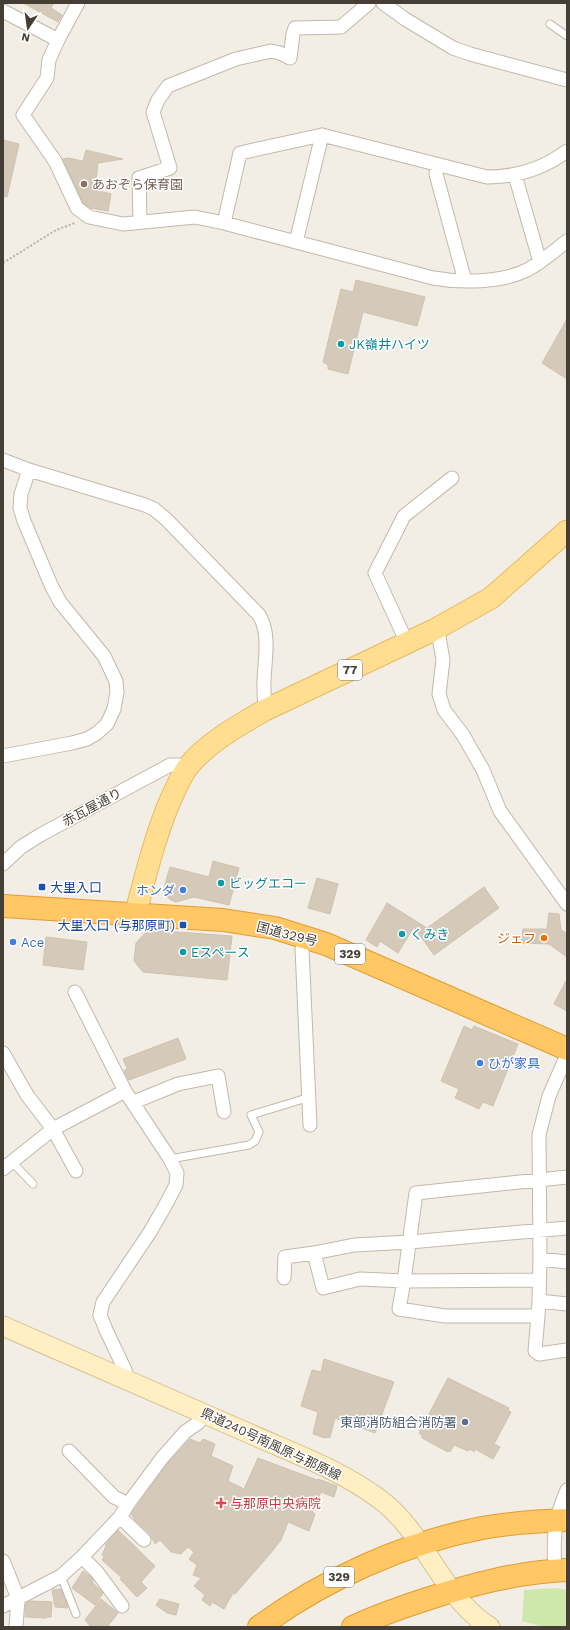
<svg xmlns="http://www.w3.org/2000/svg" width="570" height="1630" font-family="'Work Sans','Noto Sans JP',sans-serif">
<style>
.green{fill:#cee8ac}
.building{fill:#d5caba;stroke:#cfc1ad}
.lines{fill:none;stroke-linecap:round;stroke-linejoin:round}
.lane-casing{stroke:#c1b9aa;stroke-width:9}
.street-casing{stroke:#c1b9aa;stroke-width:15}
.secondary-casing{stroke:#d4c294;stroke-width:21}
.primary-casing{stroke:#e6bb60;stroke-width:23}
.highway-casing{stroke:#e09c32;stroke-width:24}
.path{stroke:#c0b198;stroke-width:2;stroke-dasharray:2 2;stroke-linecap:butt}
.lane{stroke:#fff;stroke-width:7}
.street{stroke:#fff;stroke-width:13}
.secondary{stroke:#ffefc3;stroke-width:19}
.primary{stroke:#ffde92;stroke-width:21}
.highway{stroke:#ffc864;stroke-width:22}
.education-dot{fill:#8d6e63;stroke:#fff;stroke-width:1.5}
.culture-dot{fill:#0f9aa8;stroke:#fff;stroke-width:1.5}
.transit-dot{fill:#1a4fb4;stroke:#fff;stroke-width:1.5}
.shop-dot{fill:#3f7fe0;stroke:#fff;stroke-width:1.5}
.food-dot{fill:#e8710a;stroke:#fff;stroke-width:1.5}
.service-dot{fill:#5c6f8a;stroke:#fff;stroke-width:1.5}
.health-dot{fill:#e0444e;stroke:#fff;stroke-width:1.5}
.labels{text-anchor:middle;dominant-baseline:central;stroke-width:3;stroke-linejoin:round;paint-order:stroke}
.shield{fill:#fff;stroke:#7d7871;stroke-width:1}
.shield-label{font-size:12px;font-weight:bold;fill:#453e34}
.education-label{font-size:13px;fill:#785e54;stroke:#fff;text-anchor:start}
.culture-label{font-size:13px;fill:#0d838f;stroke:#fff;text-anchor:start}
.street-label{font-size:13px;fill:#453e34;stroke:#fff}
.transit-label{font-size:13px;fill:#164399;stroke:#fff;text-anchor:start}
.shop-label{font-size:13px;fill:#366cbe;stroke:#fff;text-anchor:start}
.food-label{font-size:13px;fill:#c56008;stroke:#fff;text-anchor:end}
.service-label{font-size:13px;fill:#4e5e75;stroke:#fff;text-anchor:end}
.health-label{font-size:13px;fill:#be3a42;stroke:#fff;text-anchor:start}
</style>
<rect width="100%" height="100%" fill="#f3eee5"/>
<path class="green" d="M556,1588L567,1590V1627H544L522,1621L524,1590Z"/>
<path class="building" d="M23,3H54L51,8L62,15L58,22Z
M3,140L19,144L7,197L3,196Z
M86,150L123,159L98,163L95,190L111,194L108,211L90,208L83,203L63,159L68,158L83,161Z
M356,280L425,297L417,326L363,312L348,374L328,369V365L323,362L341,289L353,292Z
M567,319V379L542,363Z
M213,861L239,868L229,905L194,897L176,902L171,900L165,895V884L170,867L209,877Z
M317,878L338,884L330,914L308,908Z
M484,887L499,908L434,955L414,927L398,953L380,941L377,947L366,940L387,903L427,928Z
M549,913L559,914L561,930L567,933V957L549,944L521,943L523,929H547Z
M148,930L232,936L227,980L143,972L134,961L136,943Z
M46,937L87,942L83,970L43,965Z
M567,979V1011L554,1004Z
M464,1026L472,1030L474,1026L518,1044L493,1106L483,1102L479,1109L455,1098L459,1089L441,1081Z
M178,1038L186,1059L129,1080L124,1071L127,1068L123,1059Z
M324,1359L394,1382L375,1433L335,1418L330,1437L325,1438L313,1434L318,1412L301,1406L312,1370L321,1372Z
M448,1378L509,1408L508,1410L511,1412L494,1444L500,1447L493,1459L475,1449L474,1452L470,1449L468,1451L454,1445L450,1452L448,1450V1452L422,1438V1435L419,1433Z
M190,1439L200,1443L203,1439L215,1444L211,1456L233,1466L228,1481L244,1489L258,1458L317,1480L318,1479L337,1486L334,1497L321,1492L312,1512L315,1514L309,1531L288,1522L281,1540L270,1554L235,1594L233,1593L224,1609L212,1602L210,1606L202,1600L205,1595L194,1586L201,1578L193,1575L197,1565L189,1559L194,1552L188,1547L181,1554L171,1552L160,1540L155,1544L150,1534L135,1520L131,1514L168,1463Z
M118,1530L155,1566L141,1582L147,1588L137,1597L120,1579L122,1578L102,1560L104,1557L102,1555L106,1546L105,1545Z
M83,1571L91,1577L93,1580L92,1582L103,1593L95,1605L72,1588Z
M61,1589L68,1607V1608L55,1607L52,1590Z
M101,1599L118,1613L107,1627H91L85,1620Z
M160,1599L179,1604L176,1615L167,1613L156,1605Z
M30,1601L52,1602L51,1617H47L46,1618L25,1617L26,1603Z"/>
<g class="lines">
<g class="lane-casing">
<path id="lane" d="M550,24L567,36
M170,1159L249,1145L255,1141L259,1132L251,1115L310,1097
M12,1162L33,1184
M61,1576L76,1614"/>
</g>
<g class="street-casing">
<path id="street" d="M78,3L58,40L49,60L47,78L23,115L55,161L77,208L89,217L123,224L195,217L224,223L433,278C461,283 501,283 527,270C542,262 554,251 567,241
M383,3L405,19L453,48L470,54L567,80
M3,11L58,40
M437,165L436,174L465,281
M515,175L540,262
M140,221L139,178L170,168L153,112L158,100L168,86L236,59L271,51L280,53L290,58L293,34L295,28L341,27L369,3
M224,223L240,153L322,135L487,177C517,177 543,169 567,151
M296,242L322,135
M3,460L29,470L145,505L154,509L167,520L259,615C272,636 263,665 264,689C264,696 265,703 265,710
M434,630L439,637L443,660L439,694L444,710L463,735L483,770L500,811L567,904
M407,643L375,573L404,516L452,478
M3,756L72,743L87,739L97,733L107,724L114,709L117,692L116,681L104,656L60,602L51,585L24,521L20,508L21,494L29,470
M3,864L21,847L42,834L170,765H180L188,767
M305,936L302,949L310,1125
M75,992L125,1091L170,1159L177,1173L176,1185L165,1206L150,1232L103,1302L100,1315L106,1330L125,1370L127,1380
M3,1053L27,1095L53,1129L125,1091
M567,1055L549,1096L539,1135L540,1259L539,1301L567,1304
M134,1102L178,1084L218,1076L224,1112
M3,1169L53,1129L76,1171
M540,1259L567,1262
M284,1278L285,1257L314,1253
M538,1280L404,1281L360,1279L323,1288L314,1253L354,1245L410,1242L567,1228
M539,1301L538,1316H445L399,1309L404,1281L416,1193L567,1177
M538,1316L535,1351L539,1354L567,1350
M69,1451L114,1497L128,1504
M120,1517L144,1540
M82,1557L97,1572L122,1606
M3,1561L18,1598L16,1627
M555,1570C553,1537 554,1520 567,1490
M3,1606L61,1576L82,1557L120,1517L128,1504L162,1458L185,1432L198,1423L205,1413"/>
</g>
<g class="secondary-casing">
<path id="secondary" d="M3,1326C84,1361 165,1396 246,1432C290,1452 339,1469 378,1498C425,1531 441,1597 490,1627"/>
</g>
<g class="primary-casing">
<path id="primary" d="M135,915C146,875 154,839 170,801C175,790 180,778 187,768C205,744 239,725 265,710L434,630L491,598L567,531"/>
</g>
<g class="highway-casing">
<path id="highway" d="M3,906L223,920L275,928L326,944L567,1049
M259,1627C323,1580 404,1543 482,1528C510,1523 539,1521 567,1520
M353,1627C377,1616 402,1607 427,1599C473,1584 518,1572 567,1570"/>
</g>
<path class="path" d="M3,263L56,230L75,223"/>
<use href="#lane" class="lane"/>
<use href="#street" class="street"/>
<use href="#secondary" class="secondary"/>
<use href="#primary" class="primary"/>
<use href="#highway" class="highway"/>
</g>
<circle class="education-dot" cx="84" cy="184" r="4"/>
<g class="culture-dot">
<circle cx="341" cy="344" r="4"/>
<circle cx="221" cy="883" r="4"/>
<circle cx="402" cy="934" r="4"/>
<circle cx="183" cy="952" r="4"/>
</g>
<g class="transit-dot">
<rect x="38" y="883" width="8" height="8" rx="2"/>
<rect x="179" y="921" width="8" height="8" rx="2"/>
</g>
<g class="shop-dot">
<circle cx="183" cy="890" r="4"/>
<circle cx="13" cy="942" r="4"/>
<circle cx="480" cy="1063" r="4"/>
</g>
<circle class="food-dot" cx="544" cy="938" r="4"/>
<circle class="service-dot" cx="465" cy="1422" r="4"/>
<path class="health-dot" d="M219 1497h4v4h4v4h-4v4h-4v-4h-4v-4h4z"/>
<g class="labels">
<g class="shield">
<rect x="338" y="660" width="24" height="20" rx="3"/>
<rect x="335" y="944" width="30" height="20" rx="3"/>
<rect x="324" y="1567" width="30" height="20" rx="3"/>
</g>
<g class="shield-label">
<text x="350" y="670">77</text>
<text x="350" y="954">329</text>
<text x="339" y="1577">329</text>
</g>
<g class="education-label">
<text x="92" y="184">あおぞら保育園</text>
</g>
<g class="culture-label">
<text x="349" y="344">JK嶺井ハイツ</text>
<text x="229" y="883">ビッグエコー</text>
<text x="410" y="934">くみき</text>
<text x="191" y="952">Eスペース</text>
</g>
<g class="street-label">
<text transform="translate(92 807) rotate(-28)">赤瓦屋通り</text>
<text transform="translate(287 934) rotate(14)">国道329号</text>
<text transform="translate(271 1444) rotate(25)">県道240号南風原与那原線</text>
</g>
<g class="transit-label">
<text x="50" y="887">大里入口</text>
<text x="175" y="925" text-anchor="end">大里入口 (与那原町)</text>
</g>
<g class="shop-label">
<text x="175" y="890" text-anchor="end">ホンダ</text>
<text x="21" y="942">Ace</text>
<text x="488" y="1063">ひが家具</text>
</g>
<g class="food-label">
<text x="536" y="938">ジェフ</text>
</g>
<g class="service-label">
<text x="457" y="1422">東部消防組合消防署</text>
</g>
<g class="health-label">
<text x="230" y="1503">与那原中央病院</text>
</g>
</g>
<rect width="570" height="1630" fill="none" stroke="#453e34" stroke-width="8"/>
<g transform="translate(28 28) rotate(193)" stroke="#ffffff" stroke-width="3" paint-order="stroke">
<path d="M0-3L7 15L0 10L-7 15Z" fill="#453e34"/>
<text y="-6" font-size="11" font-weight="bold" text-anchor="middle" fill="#453e34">N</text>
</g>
</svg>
